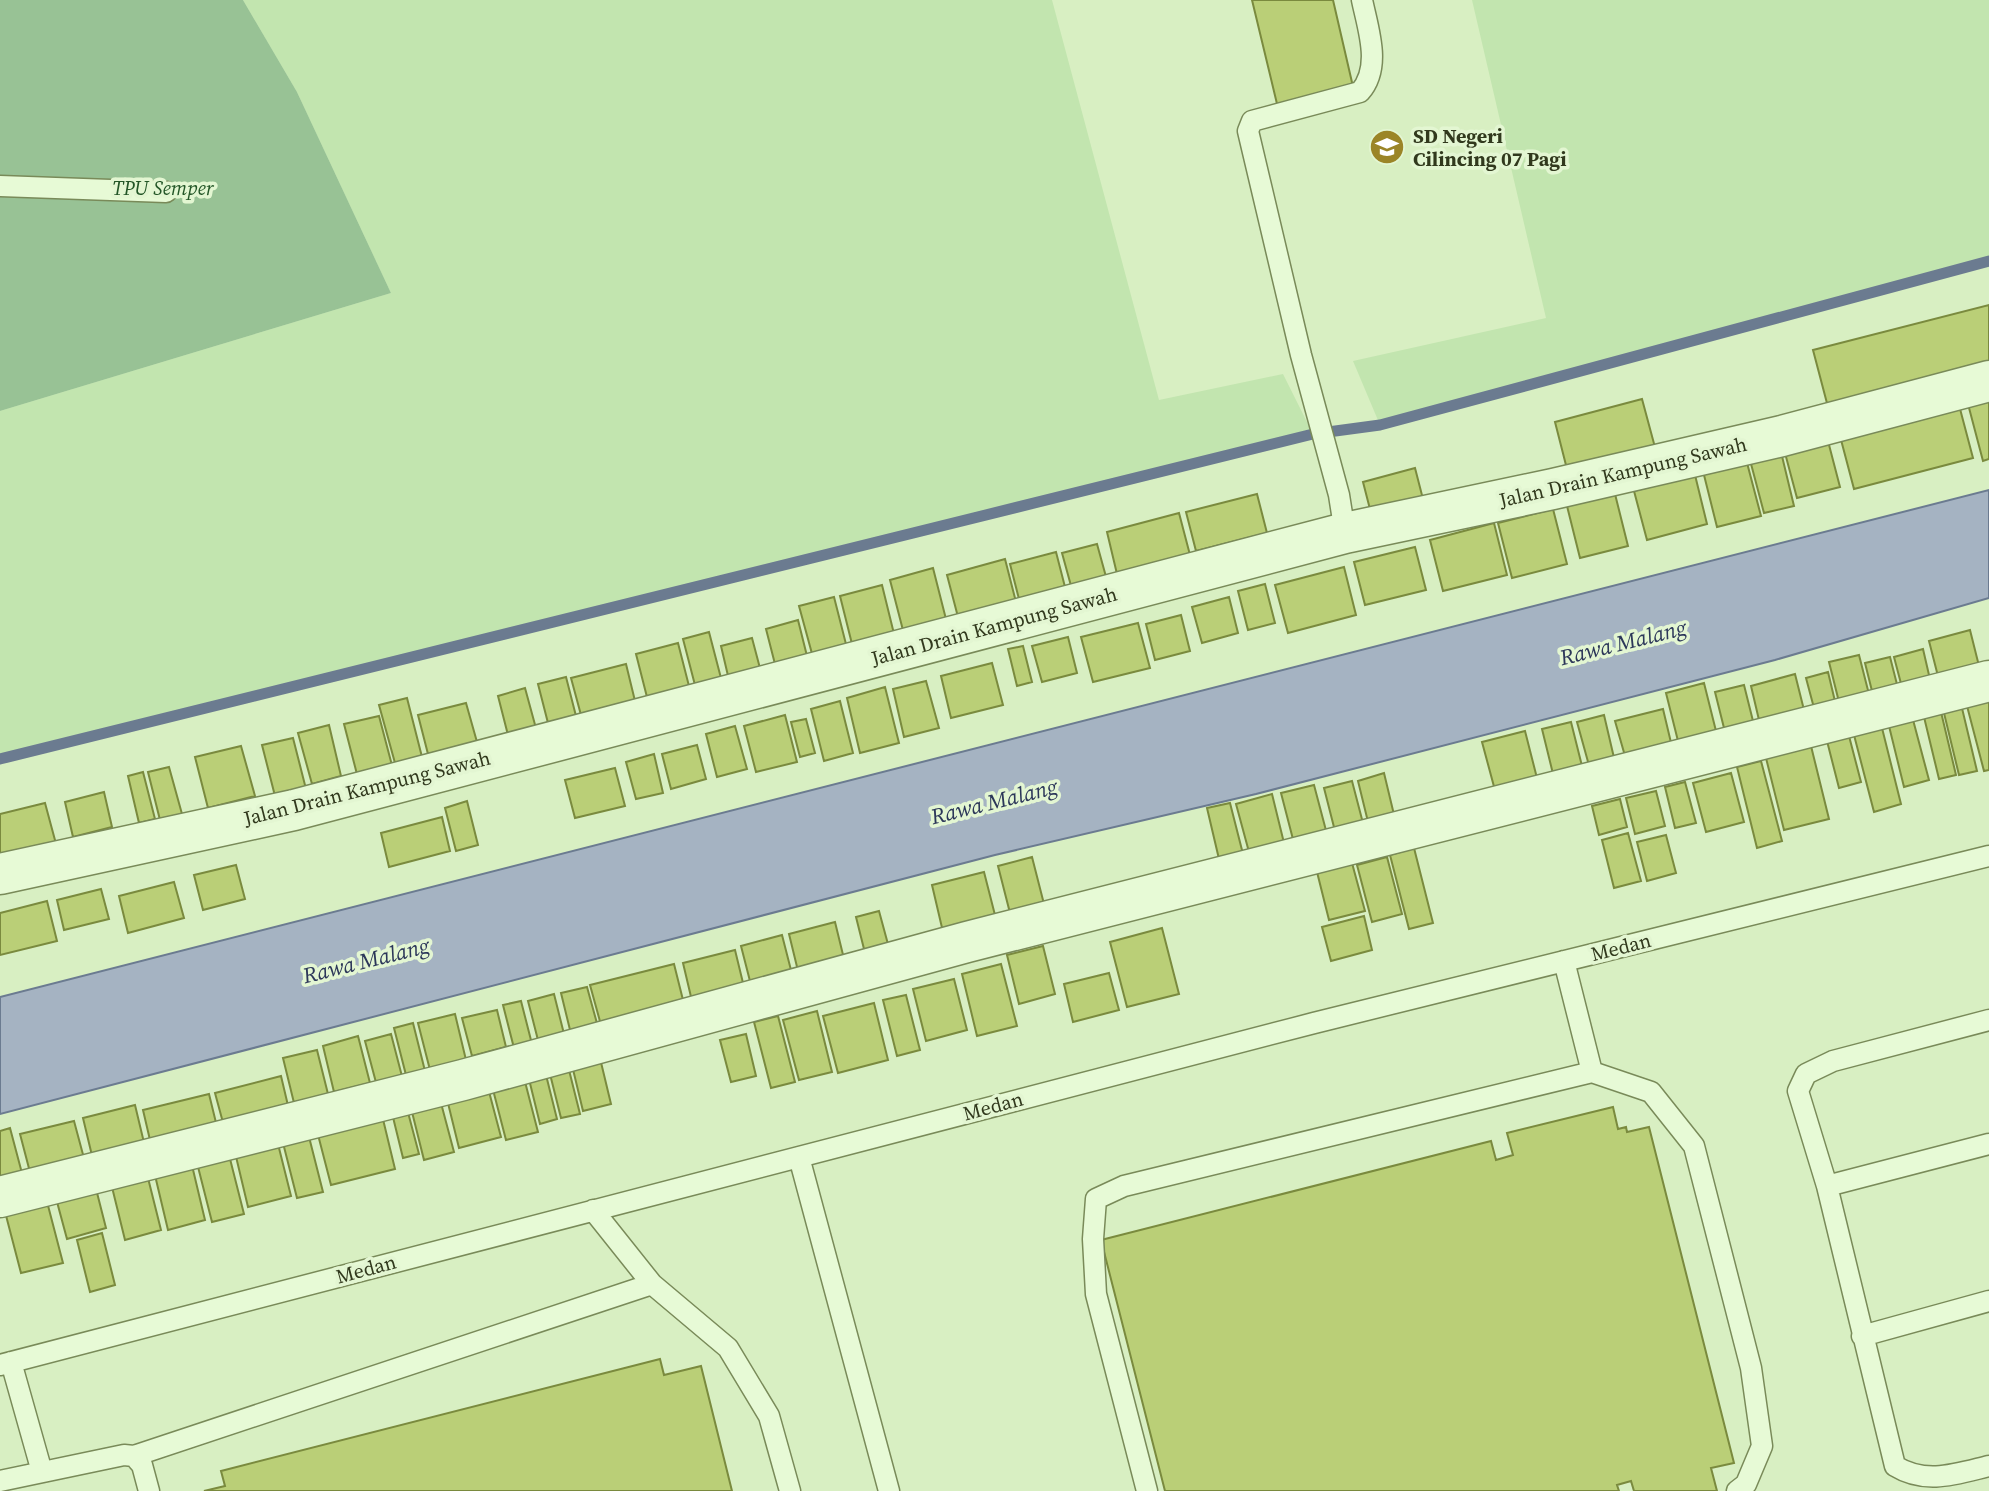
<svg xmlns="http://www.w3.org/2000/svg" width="1989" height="1491" font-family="'Source Serif 4',serif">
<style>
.farmland{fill:#c2e5af}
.cemetery{fill:#98c295}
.water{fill:#a5b3c2;stroke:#6b7b90;stroke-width:2}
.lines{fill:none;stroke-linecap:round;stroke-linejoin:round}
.stream{stroke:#6b7b90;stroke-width:11}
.building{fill:#bacf77;stroke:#7a8a3e;stroke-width:2}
.lane-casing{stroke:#798a59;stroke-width:23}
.street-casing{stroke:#798a59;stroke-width:43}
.lane{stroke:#e7fad6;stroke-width:20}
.street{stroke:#e7fad6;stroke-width:40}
.labels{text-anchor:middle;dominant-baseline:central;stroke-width:7;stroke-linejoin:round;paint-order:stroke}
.poi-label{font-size:20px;font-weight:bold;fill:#31391d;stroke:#e3f6d2;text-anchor:start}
.park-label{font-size:20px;font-style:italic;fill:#235627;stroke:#e3f6d2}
.street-label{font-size:20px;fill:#31391d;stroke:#e3f6d2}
.water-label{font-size:22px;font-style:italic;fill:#2c3759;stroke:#e3f6d2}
</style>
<rect width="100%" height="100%" fill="#d8efc2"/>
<path class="farmland" d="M243,0H1052L1159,400L1283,374L1313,434L0,759V411L391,293L297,92Z
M1472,0H1989V261L1380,425L1353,361L1546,318Z"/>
<path class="cemetery" d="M0,0H243L297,92L391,293L0,411Z"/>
<path class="water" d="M1989,490V598L1775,660L1256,794L995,855L0,1114V997Z"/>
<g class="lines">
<path class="stream" d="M0,759L1313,434L1380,425L1989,261"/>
</g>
<path class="building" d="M1252,0H1333L1354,91L1278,108Z
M1989,305V365L1828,407L1813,350Z
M1642,399L1656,451L1568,473L1555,422Z
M1989,399V459L1983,461L1968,404Z
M1959,405L1973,458L1854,489L1840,436Z
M1828,441L1840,487L1797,498L1785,453Z
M1781,452L1794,506L1764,513L1750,460Z
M1746,459L1761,516L1717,527L1703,471Z
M1415,468L1424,503L1372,517L1363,482Z
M1695,475L1707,524L1647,540L1634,491Z
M1614,490L1628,546L1580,558L1566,502Z
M1257,494L1267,533L1196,551L1186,512Z
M1553,509L1567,564L1512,578L1498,523Z
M1179,513L1190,555L1117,574L1107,532Z
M1494,523L1507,575L1443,591L1430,540Z
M1097,544L1108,584L1073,593L1062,553Z
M1415,547L1426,590L1365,605L1354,562Z
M1056,552L1065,587L1019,599L1010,564Z
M1005,559L1016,602L958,617L947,575Z
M1344,567L1356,615L1288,633L1275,585Z
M933,568L948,627L905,638L890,580Z
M1265,584L1275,623L1248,630L1238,591Z
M882,585L896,642L854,652L840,596Z
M834,597L848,652L814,661L799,606Z
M1229,597L1238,633L1202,643L1192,607Z
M1181,615L1190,651L1155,660L1146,624Z
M798,620L808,660L776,668L766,629Z
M1138,623L1150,668L1093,682L1081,637Z
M1970,630L1982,678L1941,688L1929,641Z
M709,632L722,682L696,689L683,639Z
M1068,637L1077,673L1042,682L1032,646Z
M752,638L761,672L729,680L721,646Z
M678,643L690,690L648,701L636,654Z
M1023,646L1032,682L1017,686L1008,649Z
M1923,649L1932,688L1904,695L1894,657Z
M1859,655L1872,706L1842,714L1829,662Z
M1890,657L1901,700L1876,707L1865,663Z
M992,663L1003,705L951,718L941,676Z
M626,664L635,701L581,715L571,678Z
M1828,672L1839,718L1818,723L1806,678Z
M1795,674L1808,726L1763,737L1751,686Z
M566,677L576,716L548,723L538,684Z
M926,681L939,728L904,737L893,689Z
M1704,683L1718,739L1680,749L1666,693Z
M1744,685L1757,737L1728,744L1715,692Z
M885,687L899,743L860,753L847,698Z
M525,688L537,732L509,739L498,696Z
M407,698L422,757L395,763L379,705Z
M840,701L853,753L824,761L811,709Z
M1989,701V770L1984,771L1967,706Z
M466,703L477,742L428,754L418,715Z
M1961,704L1977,771L1959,775L1943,709Z
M1663,709L1673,751L1627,763L1615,721Z
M1941,712L1956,775L1939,779L1924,717Z
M785,715L797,762L756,772L744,726Z
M1604,715L1615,762L1590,769L1577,722Z
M379,716L394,773L359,782L344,724Z
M1912,716L1929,780L1904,787L1888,722Z
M806,719L815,753L800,757L791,722Z
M1571,722L1584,774L1555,782L1542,729Z
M329,725L341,776L312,784L298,733Z
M735,726L747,769L717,777L706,734Z
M1882,728L1901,804L1874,812L1854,735Z
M1525,731L1538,782L1496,794L1482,742Z
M1849,736L1861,782L1839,788L1827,741Z
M293,738L306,789L275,796L262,745Z
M697,745L706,779L671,789L662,754Z
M241,746L255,796L208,808L195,757Z
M1811,746L1829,819L1784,830L1766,758Z
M654,754L663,793L636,799L626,762Z
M1761,761L1782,841L1757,848L1737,767Z
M169,767L182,814L160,820L148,772Z
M615,768L625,806L575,818L565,780Z
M143,772L155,819L139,823L128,776Z
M1384,773L1396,823L1370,830L1358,781Z
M1731,773L1744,822L1706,832L1693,783Z
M1352,781L1364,827L1336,835L1324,788Z
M1685,782L1696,823L1675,828L1665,787Z
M1314,785L1328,838L1295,847L1281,793Z
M1656,791L1665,826L1635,834L1626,798Z
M104,792L112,827L73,837L65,802Z
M1272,794L1284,843L1249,852L1236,804Z
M1620,799L1627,827L1599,835L1592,806Z
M467,801L478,845L456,851L445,808Z
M45,803L59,855L0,854V814Z
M1230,803L1243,854L1219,859L1207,808Z
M442,817L450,851L389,867L381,833Z
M1628,833L1641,881L1614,888L1602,840Z
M1666,835L1676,873L1647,881L1637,842Z
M1414,848L1433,923L1409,929L1390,855Z
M1032,857L1044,904L1010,913L998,866Z
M1387,857L1402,914L1372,922L1357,865Z
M1352,863L1365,911L1329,920L1317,872Z
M236,865L245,899L203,910L194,875Z
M984,872L996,919L943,932L932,885Z
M174,882L184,918L128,933L119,896Z
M101,889L109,919L64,930L57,900Z
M47,901L57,941L0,955V913Z
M879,911L892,959L868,965L856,917Z
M1364,916L1372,950L1331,961L1322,927Z
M835,922L845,963L799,975L789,934Z
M1162,928L1179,994L1127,1007L1110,942Z
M782,935L792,974L751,985L741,946Z
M1043,946L1055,994L1019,1004L1007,955Z
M735,950L744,987L692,1001L683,963Z
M674,964L684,1004L601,1025L590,985Z
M1001,964L1017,1026L977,1036L962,974Z
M1109,973L1119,1010L1073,1022L1064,984Z
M954,979L967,1030L926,1041L913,989Z
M587,987L598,1027L571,1034L561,993Z
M554,994L565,1038L539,1044L528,1001Z
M906,995L920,1050L897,1056L883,1000Z
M521,1001L533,1048L515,1052L503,1005Z
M874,1003L888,1060L838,1073L823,1016Z
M497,1010L506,1047L472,1056L462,1018Z
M817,1011L832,1072L799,1080L783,1020Z
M455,1014L466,1060L430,1070L418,1023Z
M778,1016L795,1082L771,1088L754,1022Z
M413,1023L425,1071L406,1075L394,1028Z
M391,1034L404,1084L378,1090L365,1041Z
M746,1034L756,1076L731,1082L720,1040Z
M358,1036L370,1083L334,1092L323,1046Z
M317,1050L329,1098L295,1107L283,1058Z
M599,1054L611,1104L583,1111L571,1061Z
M567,1062L580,1114L561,1118L548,1066Z
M544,1067L557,1119L540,1124L527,1071Z
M523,1074L538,1132L506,1140L491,1082Z
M281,1076L290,1114L225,1130L215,1093Z
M487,1084L501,1137L459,1148L446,1095Z
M437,1088L454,1152L424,1160L408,1096Z
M209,1094L219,1135L153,1153L143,1110Z
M405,1101L419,1154L403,1158L390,1105Z
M135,1105L146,1151L94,1164L83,1118Z
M1613,1107L1618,1129L1626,1127L1627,1132L1649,1127L1734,1463L1711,1468L1717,1491H1634L1631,1481L1617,1485L1619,1491H1165L1101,1240L1491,1141L1496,1160L1513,1155L1507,1133Z
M381,1111L395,1169L331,1185L316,1127Z
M74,1121L85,1162L31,1176L20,1134Z
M10,1128L23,1177L0,1183V1131Z
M307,1129L323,1192L297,1198L281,1135Z
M275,1132L291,1196L248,1207L233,1144Z
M227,1147L244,1214L212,1222L195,1155Z
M190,1157L205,1220L168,1230L153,1167Z
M146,1170L161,1230L125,1240L110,1179Z
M93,1177L106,1228L67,1239L53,1187Z
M45,1194L63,1263L21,1273L3,1204Z
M102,1233L115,1285L90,1292L77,1240Z
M660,1359L664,1375L701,1366L732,1491H204L225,1486L221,1471Z"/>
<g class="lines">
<g class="lane-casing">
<path id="lane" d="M0,186L166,192
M1345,533L1339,495L1301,355L1248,131L1252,121L1360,92C1382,67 1368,29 1362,0
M1564,961L1592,1072
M1989,1144L1827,1186L1895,1466C1926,1485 1956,1474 1989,1466
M799,1157L889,1491
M1827,1186L1798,1091L1806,1074L1833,1061L1989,1020
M593,1210L652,1284L728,1348L769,1416L790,1491
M1862,1336L1989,1301
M11,1362L42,1472
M0,1365L1314,1023L1989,856
M134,1456L652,1284
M0,1481L124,1455L134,1456L142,1465L149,1491
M1147,1491L1096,1294L1093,1239L1096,1199L1124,1186L1592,1072L1651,1092L1694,1146L1751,1368L1762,1446L1746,1484L1737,1491"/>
</g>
<g class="street-casing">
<path id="street" d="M0,874L294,810L1345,533L1553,489L1782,436L1989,381
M0,1197L463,1080L967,942L1989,681"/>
</g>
<use href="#lane" class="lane"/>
<use href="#street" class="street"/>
</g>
<defs>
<g id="school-disc" transform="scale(1.8)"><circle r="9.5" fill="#9b8527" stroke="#e3f6d2"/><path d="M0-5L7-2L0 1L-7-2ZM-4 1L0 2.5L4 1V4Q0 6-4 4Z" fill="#fff"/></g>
</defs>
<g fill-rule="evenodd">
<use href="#school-disc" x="1387" y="147"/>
</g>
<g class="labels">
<g class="poi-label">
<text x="1413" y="136">SD Negeri<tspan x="1413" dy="23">Cilincing 07 Pagi</tspan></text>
</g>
<g class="park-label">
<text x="163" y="188">TPU Semper</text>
</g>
<g class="street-label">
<text transform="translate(1623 472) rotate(-13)">Jalan Drain Kampung Sawah</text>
<text transform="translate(994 626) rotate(-15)">Jalan Drain Kampung Sawah</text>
<text transform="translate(367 788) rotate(-14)">Jalan Drain Kampung Sawah</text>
<text transform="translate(1621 947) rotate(-14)">Medan</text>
<text transform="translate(993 1106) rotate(-15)">Medan</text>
<text transform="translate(366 1269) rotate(-15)">Medan</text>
</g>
<g class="water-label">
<text transform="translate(1623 642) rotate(-14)">Rawa Malang</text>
<text transform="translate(994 801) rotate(-14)">Rawa Malang</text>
<text transform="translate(366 960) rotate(-14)">Rawa Malang</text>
</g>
</g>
</svg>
